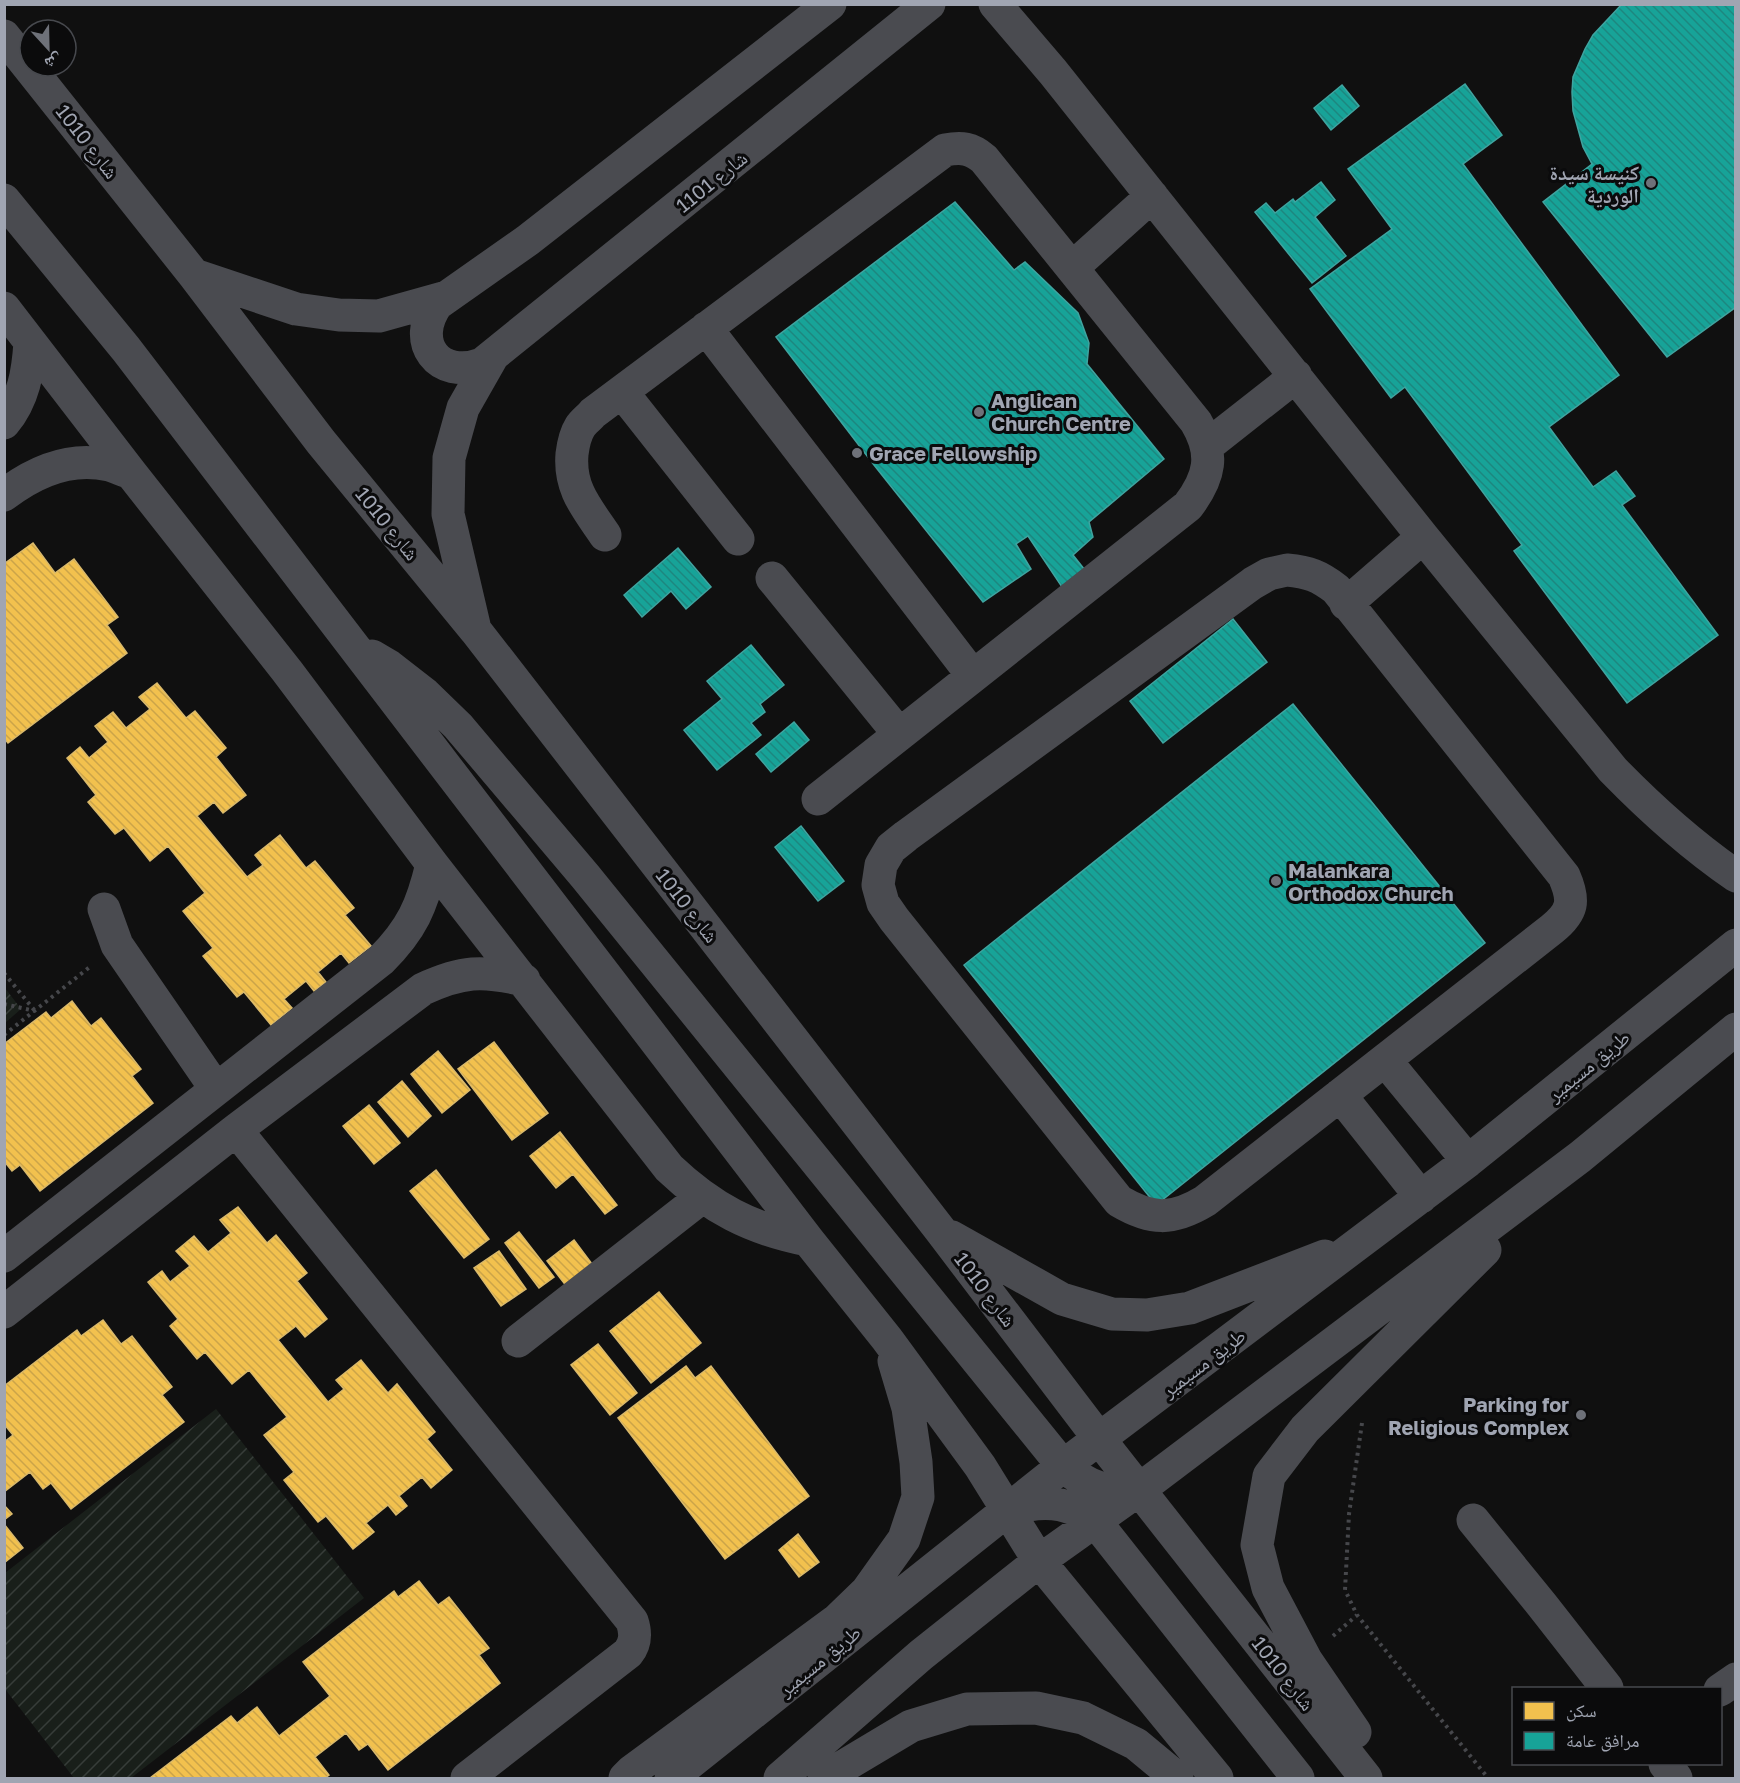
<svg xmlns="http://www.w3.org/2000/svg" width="1740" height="1783" font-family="'Golos Text','Noto Naskh Arabic',sans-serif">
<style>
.garden{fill:url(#garden-furrows)}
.homes{fill:url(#homes-back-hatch);stroke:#d9b96c;stroke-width:1.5}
.public{fill:url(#public-back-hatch);stroke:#40a4a0;stroke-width:1.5}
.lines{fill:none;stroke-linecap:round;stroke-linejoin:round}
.path{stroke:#46474b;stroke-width:4;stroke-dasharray:3 4.5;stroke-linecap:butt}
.minor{stroke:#4a4b50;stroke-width:33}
.poi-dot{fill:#6e7179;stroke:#0b0b0c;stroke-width:2}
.labels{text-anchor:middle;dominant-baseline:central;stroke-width:6;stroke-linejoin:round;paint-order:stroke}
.street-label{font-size:20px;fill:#a0a5b2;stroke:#0b0b0c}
.poi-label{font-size:20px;font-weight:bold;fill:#a0a5b2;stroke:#0b0b0c;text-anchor:start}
</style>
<defs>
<pattern id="garden-furrows" width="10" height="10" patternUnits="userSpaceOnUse" patternTransform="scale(1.5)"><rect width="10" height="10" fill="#191f1a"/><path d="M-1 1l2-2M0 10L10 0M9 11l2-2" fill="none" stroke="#373d39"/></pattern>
<pattern id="homes-back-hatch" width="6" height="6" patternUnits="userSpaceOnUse" patternTransform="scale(1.5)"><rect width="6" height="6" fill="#f2c14e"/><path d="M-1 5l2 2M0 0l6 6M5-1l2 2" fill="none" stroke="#cba449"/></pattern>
<pattern id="public-back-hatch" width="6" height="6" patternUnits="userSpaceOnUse" patternTransform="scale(1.5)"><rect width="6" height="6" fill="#17a398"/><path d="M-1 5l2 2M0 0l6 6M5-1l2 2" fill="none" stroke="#1d877f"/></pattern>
</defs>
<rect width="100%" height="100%" fill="#101010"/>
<path class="garden" d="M5,988L21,1009L5,1023H4Z
M216,1409L364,1598L131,1778H74L5,1689V1573Z"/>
<path class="homes" d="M33,543L55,573L74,559L118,617L107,625L127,653L8,743L4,738V564Z
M157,683L186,718L195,711L226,748L216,757L246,795L223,813L214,802L197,816L247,877L263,865L255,855L280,835L306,868L315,861L354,908L345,915L371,946L349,963L341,953L318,972L326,982L314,991L306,981L284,999L292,1008L271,1025L244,992L237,997L203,956L213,948L183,911L205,893L168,846L150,861L124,828L115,834L88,802L96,795L67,758L80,747L89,758L108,742L95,726L113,712L126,728L150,709L139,697Z
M72,1001L91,1026L101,1018L141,1069L132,1076L153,1103L40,1191L20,1165L12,1171L4,1161V1044L46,1012L51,1018Z
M494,1042L548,1113L512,1140L458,1069Z
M438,1051L470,1090L442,1113L411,1074Z
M402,1081L431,1116L408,1137L378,1102Z
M369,1105L400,1143L374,1164L343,1126Z
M560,1132L617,1205L605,1214L573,1174L556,1188L530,1156Z
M436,1170L489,1239L464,1258L410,1191Z
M238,1207L267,1243L276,1235L307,1273L297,1281L327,1319L305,1337L296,1326L278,1340L328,1402L344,1389L336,1380L361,1360L388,1393L397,1384L435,1432L427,1439L452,1470L431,1488L422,1477L399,1496L407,1506L396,1515L388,1505L366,1523L374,1532L353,1549L326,1516L318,1522L284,1480L294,1472L264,1435L287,1417L249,1370L232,1384L205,1352L197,1359L170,1326L178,1319L148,1282L162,1271L170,1282L190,1266L176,1251L194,1236L208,1252L231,1233L220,1220Z
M519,1232L554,1277L539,1288L505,1243Z
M574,1240L601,1276L574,1296L547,1261Z
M499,1251L526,1289L501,1306L474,1268Z
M659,1292L701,1343L651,1383L610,1331Z
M103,1320L121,1344L132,1336L172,1387L162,1395L184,1422L71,1509L51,1483L43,1489L30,1472L4,1492V1442L13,1435L4,1424V1386L77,1330L81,1336Z
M598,1344L637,1393L610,1415L571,1365Z
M686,1366L695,1378L711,1366L809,1496L725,1559L618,1418Z
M4,1505L12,1514L4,1520Z
M4,1524L23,1548L4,1563Z
M798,1534L819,1562L799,1577L779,1550Z
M419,1581L438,1605L449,1597L489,1648L479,1655L500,1683L388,1770L368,1744L359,1750L346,1733L315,1757L329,1775L325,1778H150L231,1716L237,1723L257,1707L279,1736L330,1696L303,1662L394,1591L398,1597Z"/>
<path class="public" d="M1622,4H1736V307L1667,357L1543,202L1592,164L1583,147L1573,111L1572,92L1573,77L1585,49L1593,35Z
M1465,84L1502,135L1463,164L1619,375L1549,427L1593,487L1616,471L1635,496L1622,505L1718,635L1627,703L1514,551L1522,545L1405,387L1391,398L1310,289L1392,229L1348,169Z
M1342,85L1359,106L1331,130L1314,108Z
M1321,182L1335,200L1315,217L1346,256L1312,283L1255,212L1266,203L1275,213L1293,199L1295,202Z
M955,202L1014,270L1025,262L1078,313L1089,343L1087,364L1164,459L1089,522L1093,537L1073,555L1085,570L1062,587L1028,536L1016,544L1031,569L983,602L874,465L776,337Z
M678,548L711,587L686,609L671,591L642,617L624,595Z
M1233,619L1267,662L1163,743L1130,701Z
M751,645L784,685L760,704L765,712L751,723L761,735L717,770L684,730L722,699L707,681Z
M1293,704L1485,943L1156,1205L964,965Z
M794,722L809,740L771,772L756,754Z
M801,826L844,881L818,901L775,847Z"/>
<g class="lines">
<path class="path" d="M4,973L35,1011
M4,1004L35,1011
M4,1035L91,966
M1362,1423L1349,1514L1345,1590L1357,1615L1488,1778
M1333,1636L1357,1615"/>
<path class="minor" d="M830,4L528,240L437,304C410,342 438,380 482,364L929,4
M995,4L1053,72L1423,537L1613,770C1651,809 1691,845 1736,876
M4,36L194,275L321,442L476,631L941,1231L1100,1440L1366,1778
M4,200L126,349L808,1240L887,1339L980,1466L1039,1561L1217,1778
M1072,268L1152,196
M194,275L296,309L339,315L379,316L447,297
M4,308L131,473L287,671L432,864L669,1168C711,1208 751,1229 808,1240
M706,328L973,676
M622,392L738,539
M4,423C24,399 28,372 30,342
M1207,446L1296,376
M4,495C34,472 70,456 109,465C116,467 124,471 131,473
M605,535C587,508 569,489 572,454C573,446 575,435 580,427C583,422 589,418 593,413L945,150C962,147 971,148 984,159L1196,422C1215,454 1210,477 1188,506L818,799
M1287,570C1309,572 1319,576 1336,589L1564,876C1575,901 1573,912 1552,929L1205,1201C1172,1221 1151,1220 1119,1201L894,919L883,903L878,885L881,865L891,848L906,836L1253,583L1269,574Z
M772,578L899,734
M1346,604L1423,537
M474,625L448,514L449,458L463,408L492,357
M372,656L389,666L425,694L458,726L585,876L1063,1466C1090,1488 1105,1493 1140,1489
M104,909L117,945L216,1089
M1385,1060L1468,1161
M1340,1095L1421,1197
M236,1130L632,1621C636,1633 636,1643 628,1653L467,1778
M952,1237L1062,1299L1112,1314L1147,1315L1190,1308L1325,1256
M4,1256L381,960C412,929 422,906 432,864
M4,1312L236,1130L423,989C462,971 482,970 524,980
M518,1341L702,1197
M1009,1510C1030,1503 1053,1500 1074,1509C1081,1512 1088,1517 1095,1521L1298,1778
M1473,1520L1542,1605L1607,1688
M1720,1690L1736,1679
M1355,1732L1306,1660L1268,1588L1257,1545L1269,1476L1305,1429L1485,1250
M1665,1764L1676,1778
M625,1778L632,1771L837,1620L867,1591L904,1539L918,1497L916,1462L908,1408L894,1361
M671,1778L1063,1466L1468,1161L1736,945
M780,1778L921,1655L1039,1561L1140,1489L1580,1157L1736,1029
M824,1778L911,1726L967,1709L1036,1708L1083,1718L1136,1744L1177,1778"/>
</g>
<g class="poi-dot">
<circle cx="1651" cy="183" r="6"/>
<circle cx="979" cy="412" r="6"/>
<circle cx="857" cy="453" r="6"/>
<circle cx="1276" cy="881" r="6"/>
<circle cx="1581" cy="1415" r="6"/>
</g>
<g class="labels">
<g class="street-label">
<text transform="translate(88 141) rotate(52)">شارع 1010</text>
<text transform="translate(711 181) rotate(-39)">شارع 1101</text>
<text transform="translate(388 523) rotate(51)">شارع 1010</text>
<text transform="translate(688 905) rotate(52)">شارع 1010</text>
<text transform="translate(1588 1065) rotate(-39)">طريق مسيمير</text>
<text transform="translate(986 1289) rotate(53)">شارع 1010</text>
<text transform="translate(1203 1362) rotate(-37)">طريق مسيمير</text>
<text transform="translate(819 1660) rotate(-39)">طريق مسيمير</text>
<text transform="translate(1284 1673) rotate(52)">شارع 1010</text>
</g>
<g class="poi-label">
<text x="1639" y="172" text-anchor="end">كنيسة سيدة<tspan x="1639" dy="23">الوردية</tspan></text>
<text x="991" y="400">Anglican<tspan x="991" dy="23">Church Centre</tspan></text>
<text x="869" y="453">Grace Fellowship</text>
<text x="1288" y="870">Malankara<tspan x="1288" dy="23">Orthodox Church</tspan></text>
<text x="1569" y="1404" text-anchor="end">Parking for<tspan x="1569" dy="23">Religious Complex</tspan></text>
</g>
</g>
<rect width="1740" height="1783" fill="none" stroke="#a0a5b2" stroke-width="12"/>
<rect x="1512" y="1687" width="210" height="78" fill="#0b0b0c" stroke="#47494e" stroke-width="1.5"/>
<rect x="1524" y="1702" width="30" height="18" fill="#f2c14e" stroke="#47494e" stroke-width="1.5"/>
<text x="1566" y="1717" font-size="18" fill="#a0a5b2">سكن</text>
<rect x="1524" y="1732" width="30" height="18" fill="#17a398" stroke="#47494e" stroke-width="1.5"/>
<text x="1566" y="1747" font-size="18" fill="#a0a5b2">مرافق عامة</text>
<g transform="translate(48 48) rotate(158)"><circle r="28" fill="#0b0b0c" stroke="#47494e" stroke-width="1.5"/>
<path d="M0-4.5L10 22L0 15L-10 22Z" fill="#6e7179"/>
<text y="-9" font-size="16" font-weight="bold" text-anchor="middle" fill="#a0a5b2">ش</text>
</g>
</svg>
